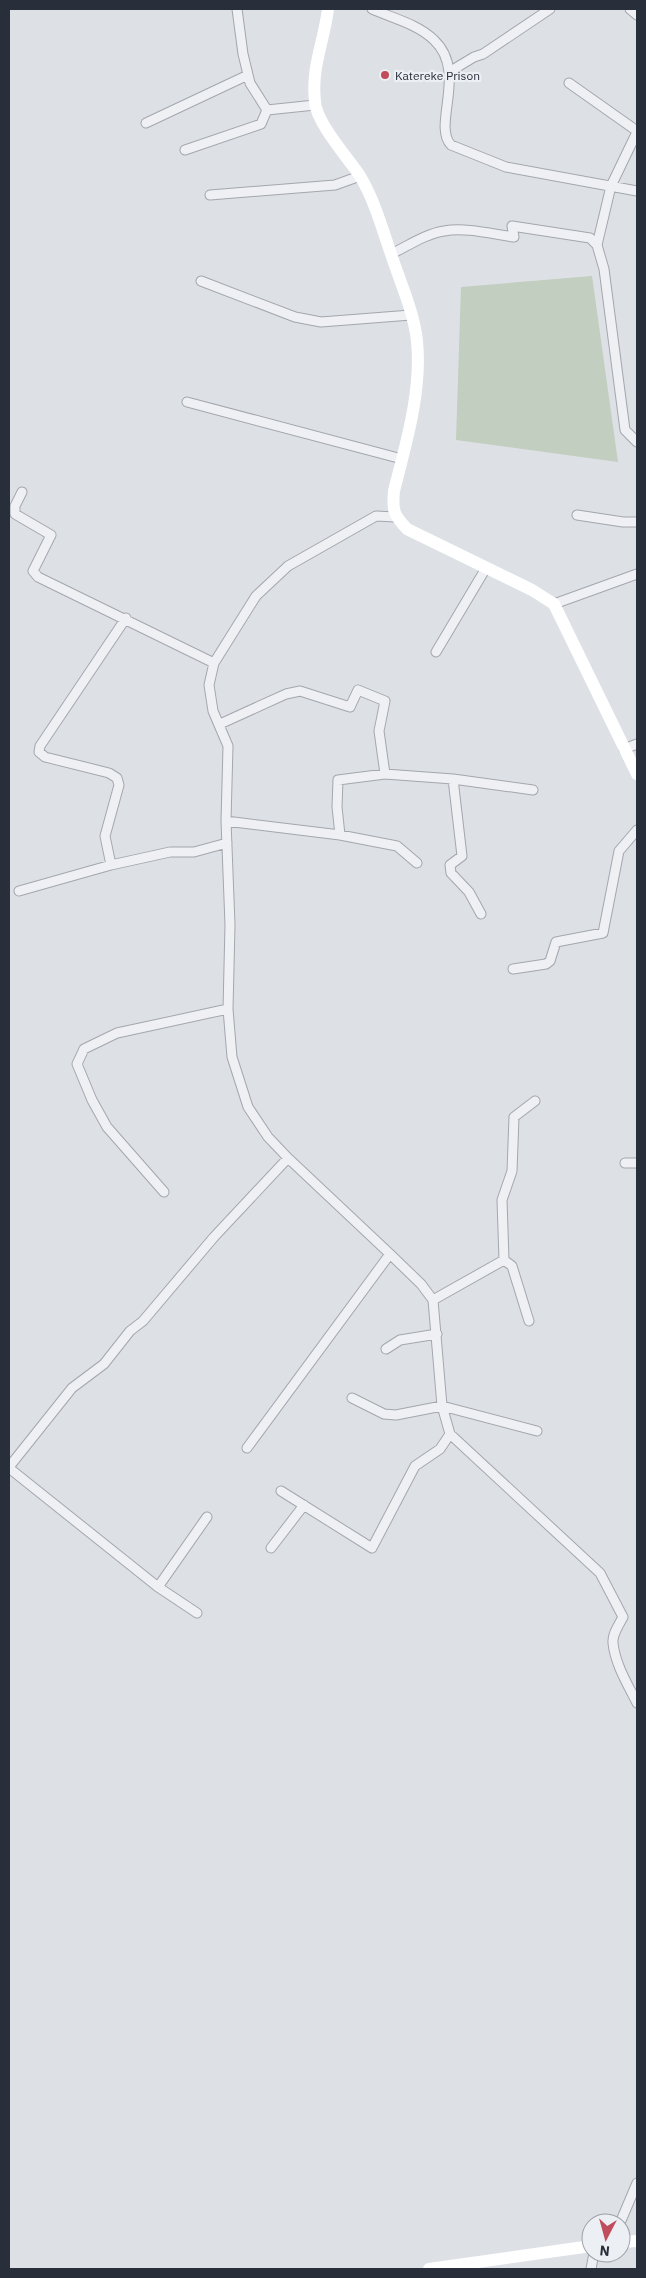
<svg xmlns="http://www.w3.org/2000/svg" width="646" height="2278" font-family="'IBM Plex Sans',sans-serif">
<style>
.green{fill:#c2cebf}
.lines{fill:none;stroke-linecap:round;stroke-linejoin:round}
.street-casing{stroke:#a3a7ae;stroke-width:11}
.street{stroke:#eff0f4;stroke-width:9}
.secondary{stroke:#fff;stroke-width:12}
.poi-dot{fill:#bf4d5c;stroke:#eceff3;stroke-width:2}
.labels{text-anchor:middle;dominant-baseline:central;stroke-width:4.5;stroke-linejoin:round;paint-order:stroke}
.poi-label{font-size:12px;fill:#282e3a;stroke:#eceff3;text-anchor:start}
</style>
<rect width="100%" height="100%" fill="#dde0e5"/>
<path class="green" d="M592,276L618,462L456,440L461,287Z"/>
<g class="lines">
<g class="street-casing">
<path id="street" d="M237,9L243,54L250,83L267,110
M372,9C392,18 418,24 434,40C468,72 432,125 451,145L506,167L637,191
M630,9L637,15
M449,72L474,57L483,54L550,9
M569,83L637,131
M146,123L248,75
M185,150L261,124L267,110L315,105
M210,195L335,185L360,176
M597,245L611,186L637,132
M391,254C408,246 425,234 444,231C466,227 492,234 514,237L512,226L590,238L597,245L604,269L625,430L637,442
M201,281L295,317L321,322L411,315
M187,402L402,459
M22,492L15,506V514L51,535L33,571L38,577L214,663L256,596L288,566L376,516L395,517
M577,515L623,522H637
M554,604L637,574
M436,652L486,568
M214,663L209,685L213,711L228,746L226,821L230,925L228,1009L232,1057L248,1107L268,1137L288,1158L390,1254L421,1284L433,1300L442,1406L450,1434L600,1573L623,1617C619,1625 612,1634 613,1643C615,1664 628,1685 637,1703
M220,724L286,694L300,691L350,707L358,690L385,701L379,731L385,774
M624,749L637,744
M453,779L462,856L450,865L451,873L469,892L481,914
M226,821L340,835L397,846L417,863
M340,835L337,807L338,780L385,774L453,779L533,790
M111,865L105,836L119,785L117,778L109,773L45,757L39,752L40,746L126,618
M19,891L111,865L170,852H194L227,843
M513,969L546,964L550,961L556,942L603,933L619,851L637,830
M625,1163H637
M164,1192L107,1127L92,1100L77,1064L84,1049L117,1033L228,1009
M433,1300L504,1260
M529,1321L512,1266L504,1260L502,1200L512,1171L514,1117L535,1101
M386,1349L400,1340L437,1334
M352,1398L384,1414L396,1415L442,1406L537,1431
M247,1448L390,1254
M9,1467L72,1388L104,1364L130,1331L143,1321L214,1237L288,1158
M9,1468L158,1587L197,1613
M281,1491L372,1548L415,1466L440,1449L450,1434
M271,1548L304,1505
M158,1587L207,1517
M620,2223L637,2183
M591,2269L594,2253"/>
</g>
<use href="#street" class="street"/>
<path class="secondary" d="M328,9C324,42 311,67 315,102C316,122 348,158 360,176C374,199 382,228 391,254C400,282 414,312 417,341C422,391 406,443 394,491C392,511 394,515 407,529L532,590L554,604L637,774
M621,2242L637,2241
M429,2269L591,2246"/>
</g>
<circle class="poi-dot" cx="385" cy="75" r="5"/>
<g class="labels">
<g class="poi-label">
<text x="395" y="75">Katereke Prison</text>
</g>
</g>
<rect width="646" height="2278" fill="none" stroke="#282e3a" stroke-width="20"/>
<g transform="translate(606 2238) rotate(186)"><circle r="24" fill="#eceff3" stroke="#9ea2a9"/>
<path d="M0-4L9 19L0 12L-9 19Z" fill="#bf4d5c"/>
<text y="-8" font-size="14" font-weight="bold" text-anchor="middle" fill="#282e3a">N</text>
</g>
</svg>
